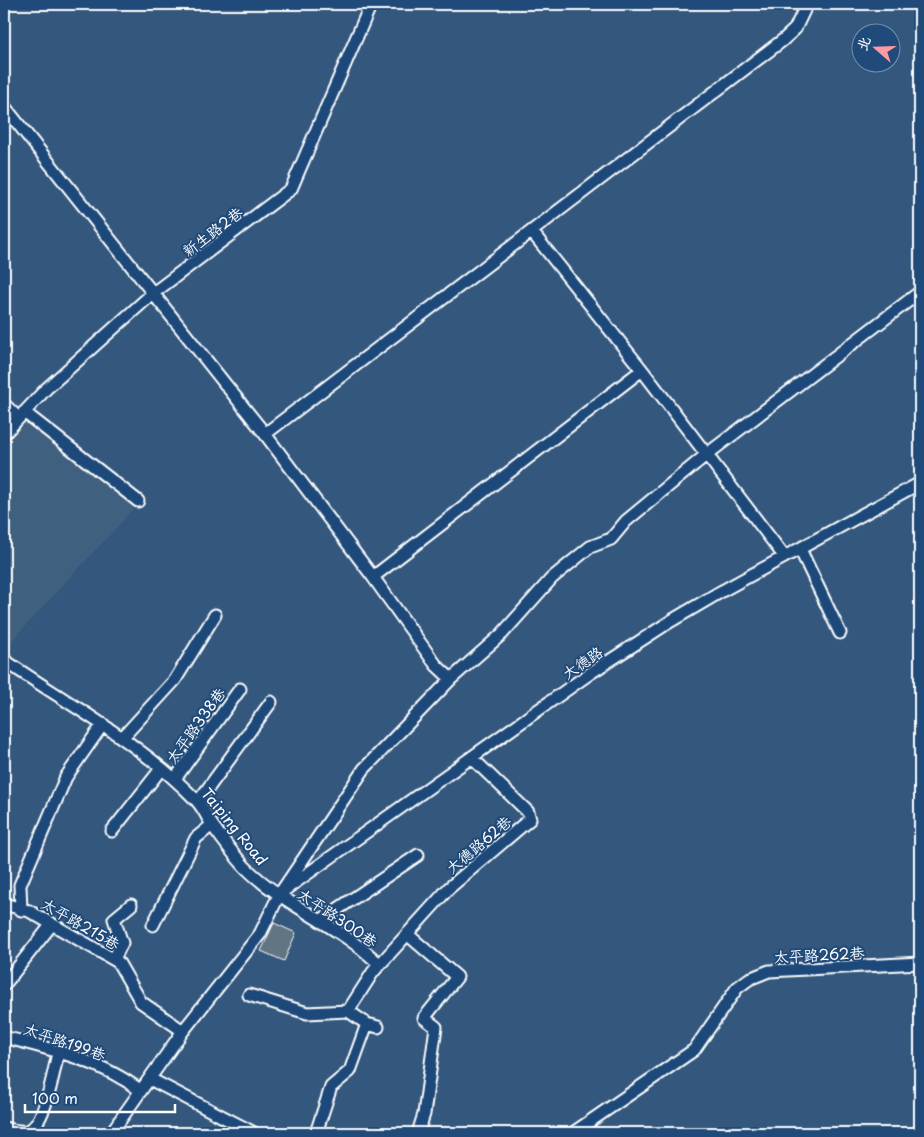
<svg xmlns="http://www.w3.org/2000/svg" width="924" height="1137" font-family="'Playpen Sans','LXGW WenKai TC',sans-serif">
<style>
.built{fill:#41607f}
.building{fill:#627483;stroke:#fff}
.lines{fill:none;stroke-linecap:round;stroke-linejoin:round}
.minor-casing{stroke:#fff;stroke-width:15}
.minor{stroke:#1f4a7a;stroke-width:11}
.labels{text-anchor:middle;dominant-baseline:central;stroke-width:4;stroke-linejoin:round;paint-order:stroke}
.street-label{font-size:15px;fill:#fff;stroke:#1f4a7a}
</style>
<rect width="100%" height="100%" fill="#33577d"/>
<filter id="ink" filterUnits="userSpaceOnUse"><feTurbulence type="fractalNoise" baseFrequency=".02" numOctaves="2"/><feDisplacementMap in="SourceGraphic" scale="10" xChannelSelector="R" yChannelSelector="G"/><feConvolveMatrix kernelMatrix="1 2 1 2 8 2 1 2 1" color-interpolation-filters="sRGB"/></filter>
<g filter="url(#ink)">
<path class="built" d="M27,418L138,504L5,648L4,443Z"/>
<path class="building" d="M274,923L296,933L284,961L261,951Z"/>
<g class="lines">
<g class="minor-casing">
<path id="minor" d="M4,106L265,434L373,577L436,665L451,679
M532,232L642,370L784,556
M4,404L18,418
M24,412L138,501
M4,434L46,389L152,294L291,189L371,4
M265,434L783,40L795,29L807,4
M800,549L840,633
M373,577L642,370
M4,660C69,705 140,742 196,800C203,807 207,817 212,825C222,839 234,855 245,867C285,907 340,925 380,965
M123,737L175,680L215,615
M175,779L240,689
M198,802L271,702
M112,831L161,769
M286,889L589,674L671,621L722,591L920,483
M4,904L29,911L118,962L141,1002L183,1031
M21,910L20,885L66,777L103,724
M320,921L418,855
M153,925L196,838L212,825
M407,934L457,977L424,1018L436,1027L424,1114L418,1133
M114,959L122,943L114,919L131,905
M4,985L52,924
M249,995L307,1013L348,1011L367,1024L378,1027
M348,1011L373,972L449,888L530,819L528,812L472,758
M4,1037C51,1049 102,1061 141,1091
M150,1079L254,1133
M4,1128C11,1130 20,1132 27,1131C45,1127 54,1069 58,1053
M111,1133L183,1031L260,934L279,895L364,769L451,679L502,634L552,578L590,547L611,539L626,521L706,455L920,292
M316,1133L331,1087L350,1071L367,1024
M573,1133L694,1050L737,988L749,979L769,971L920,963"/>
</g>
<use href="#minor" class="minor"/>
</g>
</g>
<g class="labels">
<g class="street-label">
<text transform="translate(212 231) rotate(-37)">新生路2巷</text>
<text transform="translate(582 662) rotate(-34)">大德路</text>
<text transform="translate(195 725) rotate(-54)">太平路338巷</text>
<text transform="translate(235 826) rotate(51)">Taiping Road</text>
<text transform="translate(478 844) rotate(-40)">大德路62巷</text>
<text transform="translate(338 917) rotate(34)">太平路300巷</text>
<text transform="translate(81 923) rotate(30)">太平路215巷</text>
<text transform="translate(819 954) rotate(-3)">太平路262巷</text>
<text transform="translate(65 1041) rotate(19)">太平路199巷</text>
</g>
</g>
<rect width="924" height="1137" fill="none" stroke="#1f4a7a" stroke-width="20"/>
<rect x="10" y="10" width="904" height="1117" fill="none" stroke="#fff" stroke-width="2" filter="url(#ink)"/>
<g transform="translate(876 48) rotate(290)"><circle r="24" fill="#1f4a7a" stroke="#7992af"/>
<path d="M0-4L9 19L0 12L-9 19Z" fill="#ff9aa2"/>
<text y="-8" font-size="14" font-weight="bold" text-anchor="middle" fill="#ffffff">北</text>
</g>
<path d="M25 1104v8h150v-8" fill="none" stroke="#ffffff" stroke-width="2.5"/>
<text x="32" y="1104" font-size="15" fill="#ffffff" stroke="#1f4a7a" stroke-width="4" paint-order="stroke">100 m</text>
</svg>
